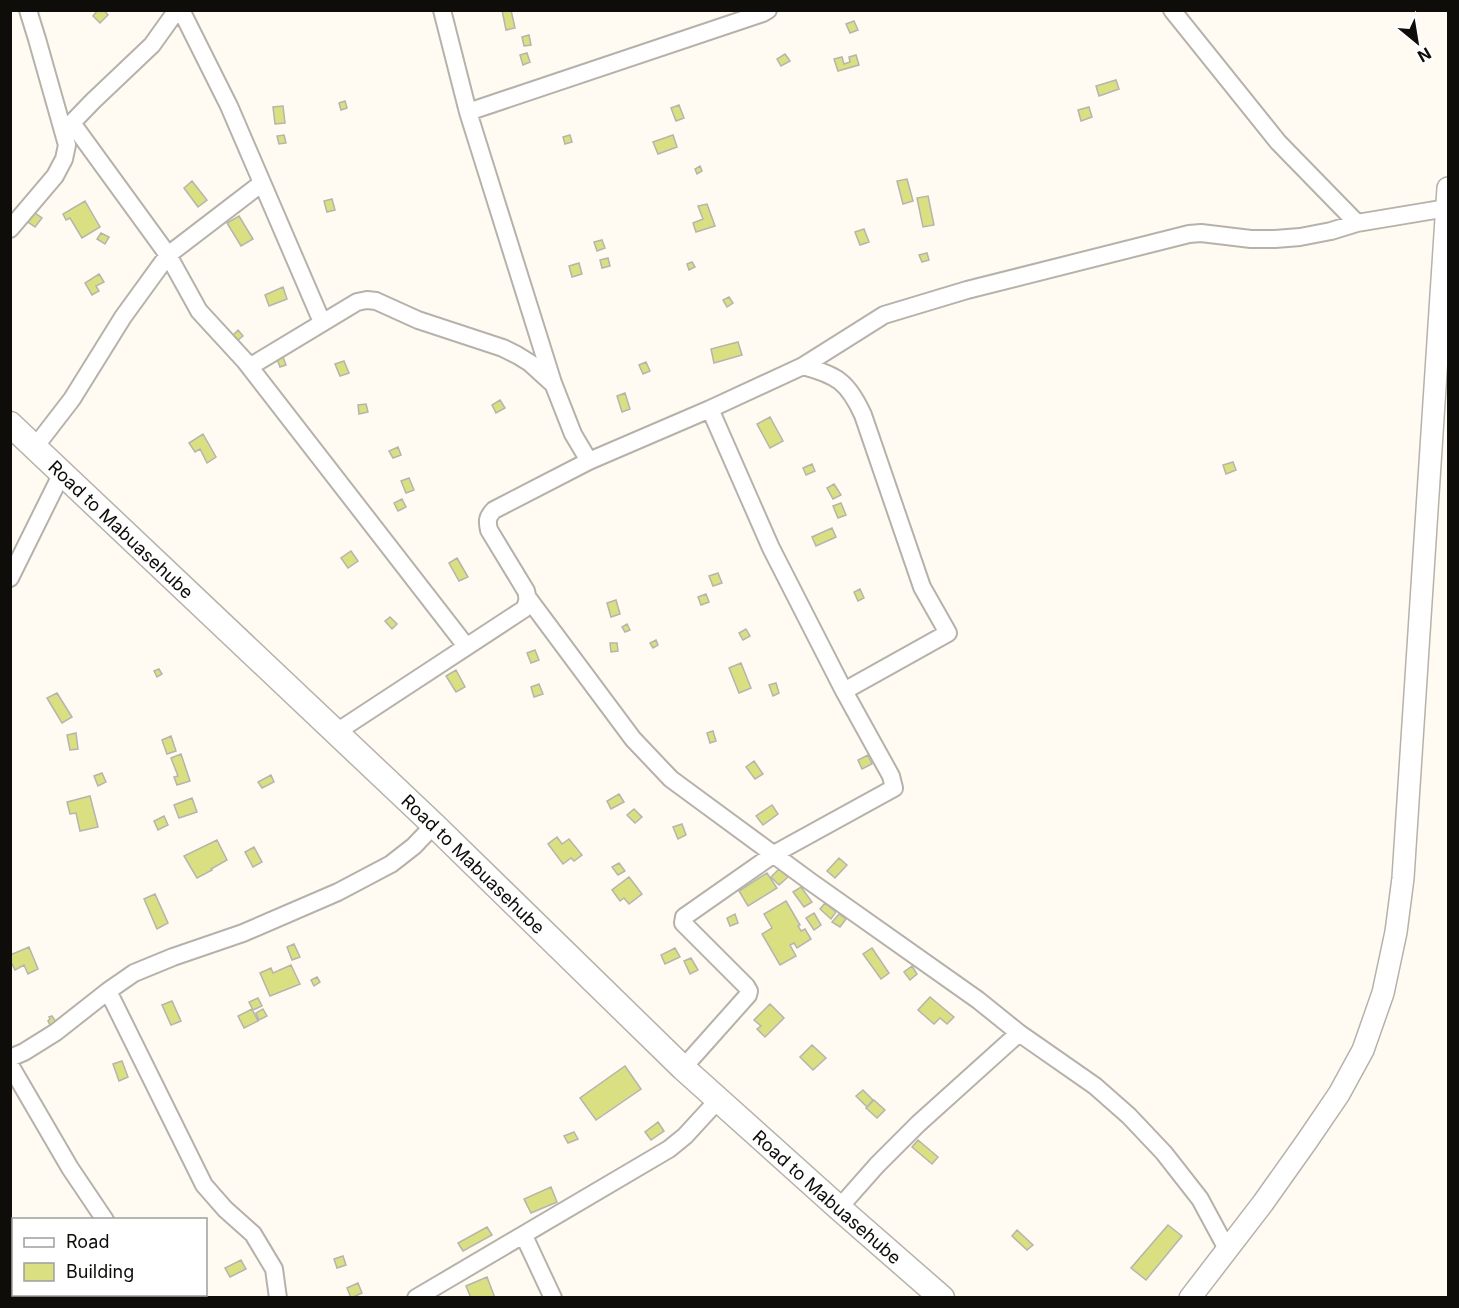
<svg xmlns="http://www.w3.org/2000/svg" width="1459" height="1308" font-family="Inter,sans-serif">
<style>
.building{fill:#dae081;stroke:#b4b5ad;stroke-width:1.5}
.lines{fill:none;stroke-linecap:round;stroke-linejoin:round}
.minor-casing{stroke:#b6b2ab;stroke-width:20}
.tertiary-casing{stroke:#b6b2ab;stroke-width:24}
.secondary-casing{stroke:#b6b2ab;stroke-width:27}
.minor{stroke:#fff;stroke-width:16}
.tertiary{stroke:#fff;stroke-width:21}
.secondary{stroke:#fff;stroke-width:24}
.labels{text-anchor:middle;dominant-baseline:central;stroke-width:4.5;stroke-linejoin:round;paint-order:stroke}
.street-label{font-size:18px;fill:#0e0d0a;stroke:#fff}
</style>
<rect width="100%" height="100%" fill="#fffaf2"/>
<path class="building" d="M98,10H104L108,15L100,23L93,16Z
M502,10H511L515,28L506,30Z
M854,21L858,30L850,33L846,24Z
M529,35L531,45L524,46L522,37Z
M527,53L530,62L523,65L520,55Z
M785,54L790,61L781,66L777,59Z
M856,55L859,65L838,71L834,59L842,57L844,64L850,62L849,57Z
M1116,80L1119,89L1099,96L1096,86Z
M345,101L347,108L341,110L339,103Z
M679,105L684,118L676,121L671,108Z
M283,106L285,123L275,124L273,107Z
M1089,107L1092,117L1081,121L1078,110Z
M284,135L286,143L279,144L277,136Z
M570,135L572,142L565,144L563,137Z
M673,135L677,147L658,154L653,142Z
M700,166L702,171L697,174L695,169Z
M907,179L913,201L903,204L897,181Z
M192,181L207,200L198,207L184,188Z
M928,196L934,225L923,227L917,198Z
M332,199L335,210L327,212L324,201Z
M85,201L100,227L82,238L70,218L66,220L63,214Z
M707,204L715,226L696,232L693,223L703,219L698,206Z
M35,213L42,218L35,227L28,222Z
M239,216L253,239L241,246L227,223Z
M864,229L869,242L860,245L855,232Z
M101,233L109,237L105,244L97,239Z
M602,240L605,248L597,251L594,242Z
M927,253L929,260L922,262L919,255Z
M608,258L610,266L602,268L600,260Z
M692,262L695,267L689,270L687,264Z
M579,263L582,274L572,277L569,266Z
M99,274L104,282L96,286L99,291L92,295L85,283Z
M283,287L287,299L269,306L265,295Z
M729,297L733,303L727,307L723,300Z
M238,330L243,336L237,341L233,335Z
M738,342L742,355L714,363L711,349Z
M283,357L286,365L280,367L277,359Z
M344,361L349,373L340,376L335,364Z
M646,362L650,371L643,374L639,365Z
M625,393L630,409L622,412L617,396Z
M500,400L505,408L496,413L492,405Z
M366,404L368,412L359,414L358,405Z
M770,417L783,441L770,448L757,424Z
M203,434L216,457L207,463L200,449L195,452L189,443Z
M398,447L401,455L393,458L389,451Z
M1233,462L1236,470L1226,474L1223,465Z
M812,464L815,471L806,475L803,468Z
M409,478L414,490L406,493L401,481Z
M834,484L841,495L833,499L827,488Z
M402,499L406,507L398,511L394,503Z
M841,503L846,515L838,518L833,506Z
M832,528L836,537L816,546L812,537Z
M351,551L358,561L348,568L341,558Z
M457,558L468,577L459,581L449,563Z
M718,573L722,583L713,586L709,576Z
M860,589L864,598L858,601L854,592Z
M706,594L709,602L701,605L698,597Z
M616,600L620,614L611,617L607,603Z
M390,617L397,624L392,629L385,621Z
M627,624L630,630L625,632L622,627Z
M746,629L750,636L743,640L739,633Z
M656,640L658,645L653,648L650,643Z
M610,643H617L618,651L611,652Z
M535,650L539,660L531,663L527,653Z
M741,663L751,688L739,693L729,668Z
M159,669L162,674L157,677L154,671Z
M456,670L465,687L456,692L446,676Z
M776,683L779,693L773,696L769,685Z
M539,684L543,694L534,697L531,687Z
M57,693L72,717L62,723L47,698Z
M713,731L716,741L710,743L707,733Z
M76,733L78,749L70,750L67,735Z
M171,736L176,751L167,754L162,740Z
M181,754L190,781L177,785L174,777L178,776L171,758Z
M868,755L872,764L862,769L858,760Z
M754,761L763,774L755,779L746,767Z
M102,773L106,782L98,786L94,776Z
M271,775L274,782L262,788L258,782Z
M619,794L624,802L611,809L607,801Z
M90,796L98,827L80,831L76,813L70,814L67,802Z
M192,798L197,812L179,818L174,805Z
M772,805L778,814L763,825L756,816Z
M634,809L642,817L635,823L627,815Z
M164,816L168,825L158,830L154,821Z
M682,824L686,835L678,839L673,827Z
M557,837L562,844L569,839L582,855L574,861L571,858L563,864L548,844Z
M217,840L227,860L211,869L212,870L197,878L184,856Z
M254,847L262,862L253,867L245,852Z
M839,858L847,865L835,878L827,871Z
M619,863L625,871L618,875L612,867Z
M779,869L788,877L779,885L771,877Z
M767,873L777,888L748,906L739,891Z
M629,877L642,894L629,904L624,898L620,901L612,890Z
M801,887L812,902L804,907L793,892Z
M155,894L168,923L157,929L144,899Z
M786,901L800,925L798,926L801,931L805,929L811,939L797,948L794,943L790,945L796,956L780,965L762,934L772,928L764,914Z
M825,903L836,912L831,919L820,909Z
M814,913L821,925L814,930L806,918Z
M735,914L738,923L730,926L727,918Z
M839,914L846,919L840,927L832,922Z
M294,944L300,957L292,960L287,947Z
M29,947L38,969L28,974L24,965L15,970L10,960V955Z
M675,948L680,957L665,964L661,955Z
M872,948L889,973L881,979L863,954Z
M691,958L698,970L690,974L684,961Z
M291,965L300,984L270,996L260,973L271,968L273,973Z
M912,966L917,974L910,980L904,972Z
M317,977L320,982L314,986L311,980Z
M930,997L954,1017L947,1024L940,1018L934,1024L918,1010Z
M258,998L262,1006L253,1010L249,1002Z
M172,1001L181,1021L171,1025L162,1005Z
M770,1004L784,1018L765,1037L757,1029L761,1026L754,1020Z
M252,1009L258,1021L244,1028L238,1016Z
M263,1009L267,1016L259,1020L256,1013Z
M52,1016L56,1022L50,1025L48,1021L50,1019L49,1017Z
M812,1045L826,1058L813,1070L800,1057Z
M122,1061L128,1077L119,1081L113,1064Z
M625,1066L641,1089L596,1120L580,1098Z
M863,1090L873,1100L867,1107L856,1096Z
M874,1100L885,1110L877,1118L866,1108Z
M658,1122L664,1131L651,1140L645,1132Z
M574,1132L578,1139L568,1143L564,1136Z
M918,1140L938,1157L932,1164L912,1147Z
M551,1187L557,1202L531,1213L524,1199Z
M1168,1225L1182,1236L1146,1280L1131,1268Z
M487,1227L492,1235L463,1251L458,1243Z
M1017,1230L1033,1245L1027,1250L1012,1236Z
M12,1246L14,1249V1267L10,1268V1247Z
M343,1256L346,1265L337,1268L334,1259Z
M241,1260L246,1269L230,1277L225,1268Z
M487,1277L495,1298H471L466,1286Z
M358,1283L362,1293L351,1298L347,1288Z"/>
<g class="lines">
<g class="minor-casing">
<path id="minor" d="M181,10L229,106L322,322
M442,10L468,112L553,383L573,434L589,461
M1172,10L1278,142L1357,223
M468,112L763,13L768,10
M72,123L168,255L199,311L245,361L466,646
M65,130L93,101L152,45L177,10
M10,229L55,176L64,159L67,145L37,39L28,10
M249,365L256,363L357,302L367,300L376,301L418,320L503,348L517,355L530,363L552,383
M803,366L884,315L967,290L1189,234L1201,233L1251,239H1275L1300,237L1331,231L1357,223L1447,208
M35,447L72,399L123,317L168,255L262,183
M10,578L62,473
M528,598L633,739L671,779L811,882L978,1000L1019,1033L1095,1086L1129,1116L1164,1153L1200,1199L1227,1249
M335,733L524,609C528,602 528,598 526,591L489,530C487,521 487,517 494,510L589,461L710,409L803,366C837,375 848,382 863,415L922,587L948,633L844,691
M108,991L204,1185L225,1209L253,1234L274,1269L278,1298
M10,1058L24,1052L56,1032L108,991L134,973L173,957L243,933L338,892L391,864L414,846L434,825
M10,1065L70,1168L105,1220
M683,1068L748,995L749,991L746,986L683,923L684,917L774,854L894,788L891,776L844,691L771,548L710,409
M839,1208L877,1165L918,1124L1019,1033
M524,1236L553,1298
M156,1294L158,1298
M416,1298L669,1149L685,1136L719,1099"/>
</g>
<g class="tertiary-casing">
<path id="tertiary" d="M1190,1298L1263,1203L1307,1141L1339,1094L1363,1050L1383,993L1396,932L1403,878L1448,188"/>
</g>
<g class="secondary-casing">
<g id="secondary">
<path id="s1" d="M10,424L434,825L683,1068L839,1208L942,1298"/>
</g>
</g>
<use href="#minor" class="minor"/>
<use href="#tertiary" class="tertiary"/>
<use href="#secondary" class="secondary"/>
</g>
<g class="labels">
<g class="street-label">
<text stroke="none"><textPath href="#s1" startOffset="153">Road to Mabuasehube</textPath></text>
<text stroke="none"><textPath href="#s1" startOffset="639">Road to Mabuasehube</textPath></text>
<text stroke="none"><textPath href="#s1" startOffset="1125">Road to Mabuasehube</textPath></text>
</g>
</g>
<rect width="1459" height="1308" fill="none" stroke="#0e0d0a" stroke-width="24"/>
<rect x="12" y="1218" width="195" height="78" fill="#ffffff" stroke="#9f9e9d" stroke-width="1.5"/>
<rect x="24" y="1238" width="30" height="9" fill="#ffffff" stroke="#9f9e9d" stroke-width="1.5"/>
<text x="66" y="1248" font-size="18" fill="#0e0d0a">Road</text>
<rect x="24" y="1263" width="30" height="18" fill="#dae081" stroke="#9f9e9d" stroke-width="1.5"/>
<text x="66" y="1278" font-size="18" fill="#0e0d0a">Building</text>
<g transform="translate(1417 42) rotate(150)" stroke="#ffffff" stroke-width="4.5" paint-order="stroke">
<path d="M0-4.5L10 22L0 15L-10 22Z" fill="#0e0d0a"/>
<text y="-9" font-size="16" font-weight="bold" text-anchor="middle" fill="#0e0d0a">N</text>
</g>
</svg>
